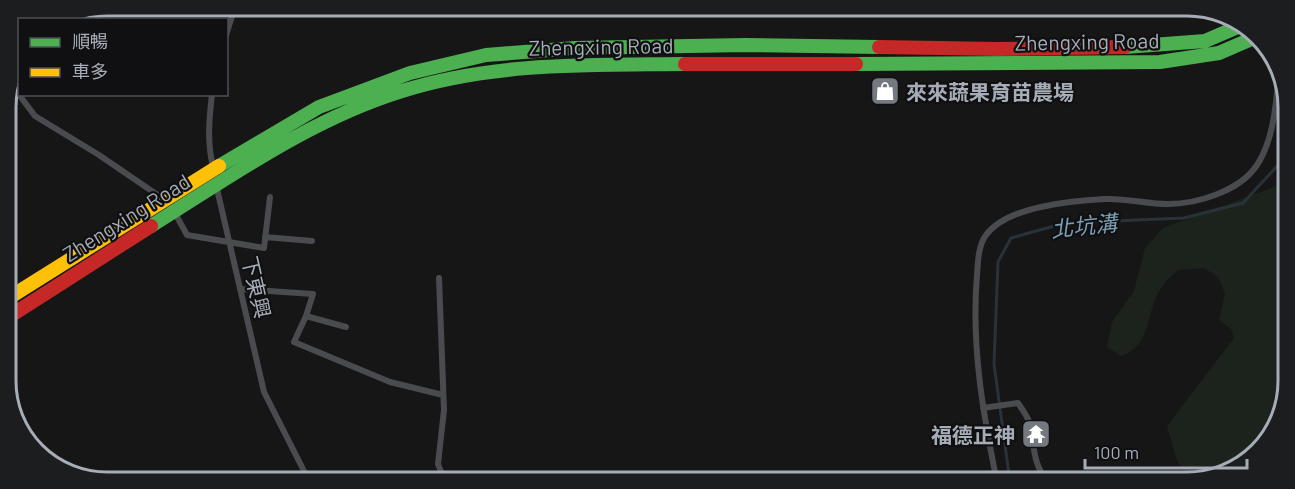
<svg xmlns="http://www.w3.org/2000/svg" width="1295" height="489" font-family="Barlow,'Noto Sans TC',sans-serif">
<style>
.green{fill:#1c231c}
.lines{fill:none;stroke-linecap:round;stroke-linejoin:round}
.stream{stroke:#293238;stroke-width:3}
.lane{stroke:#4a4b4f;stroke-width:6}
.fast{stroke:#4caf50;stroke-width:14}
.slow{stroke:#ffc107;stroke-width:14}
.jam{stroke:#c62828;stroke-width:14}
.labels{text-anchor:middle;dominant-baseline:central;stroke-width:4.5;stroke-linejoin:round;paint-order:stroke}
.street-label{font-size:21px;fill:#a6adb7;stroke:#101012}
.poi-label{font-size:21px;font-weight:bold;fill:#a6adb7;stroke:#101012;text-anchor:start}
.water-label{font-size:22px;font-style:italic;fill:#7d9fb3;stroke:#101012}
.rim{fill:none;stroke:#a6adb7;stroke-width:3}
</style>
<rect width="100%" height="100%" fill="#161616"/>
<path class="green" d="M1282,184L1287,186L1283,414L1249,462L1191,483L1177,460L1167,426L1234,338L1232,330L1219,320L1225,294L1218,277L1204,268L1178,270C1172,276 1165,281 1161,288C1146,308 1153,346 1121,356L1107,347L1112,322L1134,291L1145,248L1163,228Z"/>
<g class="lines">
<path class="stream" d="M1010,482L994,364L998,262L1011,238L1065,223L1184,218L1243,203L1280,163L1288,128"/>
<path class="lane" d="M226,35L235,7
M11,84L35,116L99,155L162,198
M212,94C209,120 207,142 213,167
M1276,104L1288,110
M217,189L264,392L308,479
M176,215L187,235L264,248L270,197
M265,237L312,241
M439,278L444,410L438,464L444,479
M240,289L313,294L306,316L346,327
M306,316L294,342L390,382L443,395
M983,408L1018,403C1022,409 1028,417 1030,424C1034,444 1033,468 1049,482
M623,480H640
M997,482C983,414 971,345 977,275C978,262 978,246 986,235C998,219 1022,211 1041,207C1062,202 1084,200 1105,199C1126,198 1147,204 1168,204C1197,204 1240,191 1257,165C1274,139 1276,103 1279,73
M1097,482L1104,478L1118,475L1125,482
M1138,483L1158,478L1168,483"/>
<path class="fast" d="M1125,47L1205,41L1240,26
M856,64L1160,62L1219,53L1256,37
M219,166L319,107L410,73L486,55L575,48L746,45L879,47
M151,226C231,176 311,119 402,91C494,62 590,65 685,64"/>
<path class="slow" d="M7,299L219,166"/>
<path class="jam" d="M879,47L998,49L1125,47
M685,64H856
M7,318L151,226"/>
</g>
<defs>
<g id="shop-square" transform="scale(1.5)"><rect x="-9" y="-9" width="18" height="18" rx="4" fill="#74787f" stroke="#101012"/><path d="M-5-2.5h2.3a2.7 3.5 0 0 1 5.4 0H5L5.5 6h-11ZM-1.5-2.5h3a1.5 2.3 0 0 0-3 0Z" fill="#fff"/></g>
<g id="temple-square" transform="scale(1.5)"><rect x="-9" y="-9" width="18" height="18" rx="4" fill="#74787f" stroke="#101012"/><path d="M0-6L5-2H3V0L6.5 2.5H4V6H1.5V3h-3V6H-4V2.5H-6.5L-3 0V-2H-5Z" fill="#fff"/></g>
</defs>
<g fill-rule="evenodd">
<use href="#shop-square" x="885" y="91"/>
<use href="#temple-square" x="1036" y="434"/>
</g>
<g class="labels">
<g class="street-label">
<text transform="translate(1087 41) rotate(-1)">Zhengxing Road</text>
<text transform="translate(601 46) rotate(-1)">Zhengxing Road</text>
<text transform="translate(126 217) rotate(-32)">Zhengxing Road</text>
<text transform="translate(257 287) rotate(77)">下東興</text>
</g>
<g class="poi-label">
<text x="906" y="91">來來蔬果育苗農場</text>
<text x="1015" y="434" text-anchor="end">福德正神</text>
</g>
<g class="water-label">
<text transform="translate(1084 225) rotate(-6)">北坑溝</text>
</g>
</g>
<path d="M0 0H1295V489H0ZM107 16H1187A91 91 0 0 1 1278 107V381A91 91 0 0 1 1187 472H107A91 91 0 0 1 16 381V107A91 91 0 0 1 107 16Z" fill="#1c1d1f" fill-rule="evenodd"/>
<path class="rim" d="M107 16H1187A91 91 0 0 1 1278 107V381A91 91 0 0 1 1187 472H107A91 91 0 0 1 16 381V107A91 91 0 0 1 107 16Z"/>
<rect x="18" y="18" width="210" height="78" fill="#101012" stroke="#4c4f54" stroke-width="1.5"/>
<rect x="30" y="38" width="30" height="9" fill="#4caf50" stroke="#4c4f54" stroke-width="1.5"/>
<text x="72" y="48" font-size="18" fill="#a6adb7">順暢</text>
<rect x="30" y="68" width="30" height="9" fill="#ffc107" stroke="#4c4f54" stroke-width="1.5"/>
<text x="72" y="78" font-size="18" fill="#a6adb7">車多</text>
<path d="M1085 459v9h162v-9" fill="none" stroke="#a6adb7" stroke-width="3"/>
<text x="1094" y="459" font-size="18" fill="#a6adb7" stroke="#101012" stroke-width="4.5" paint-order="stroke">100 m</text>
</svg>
